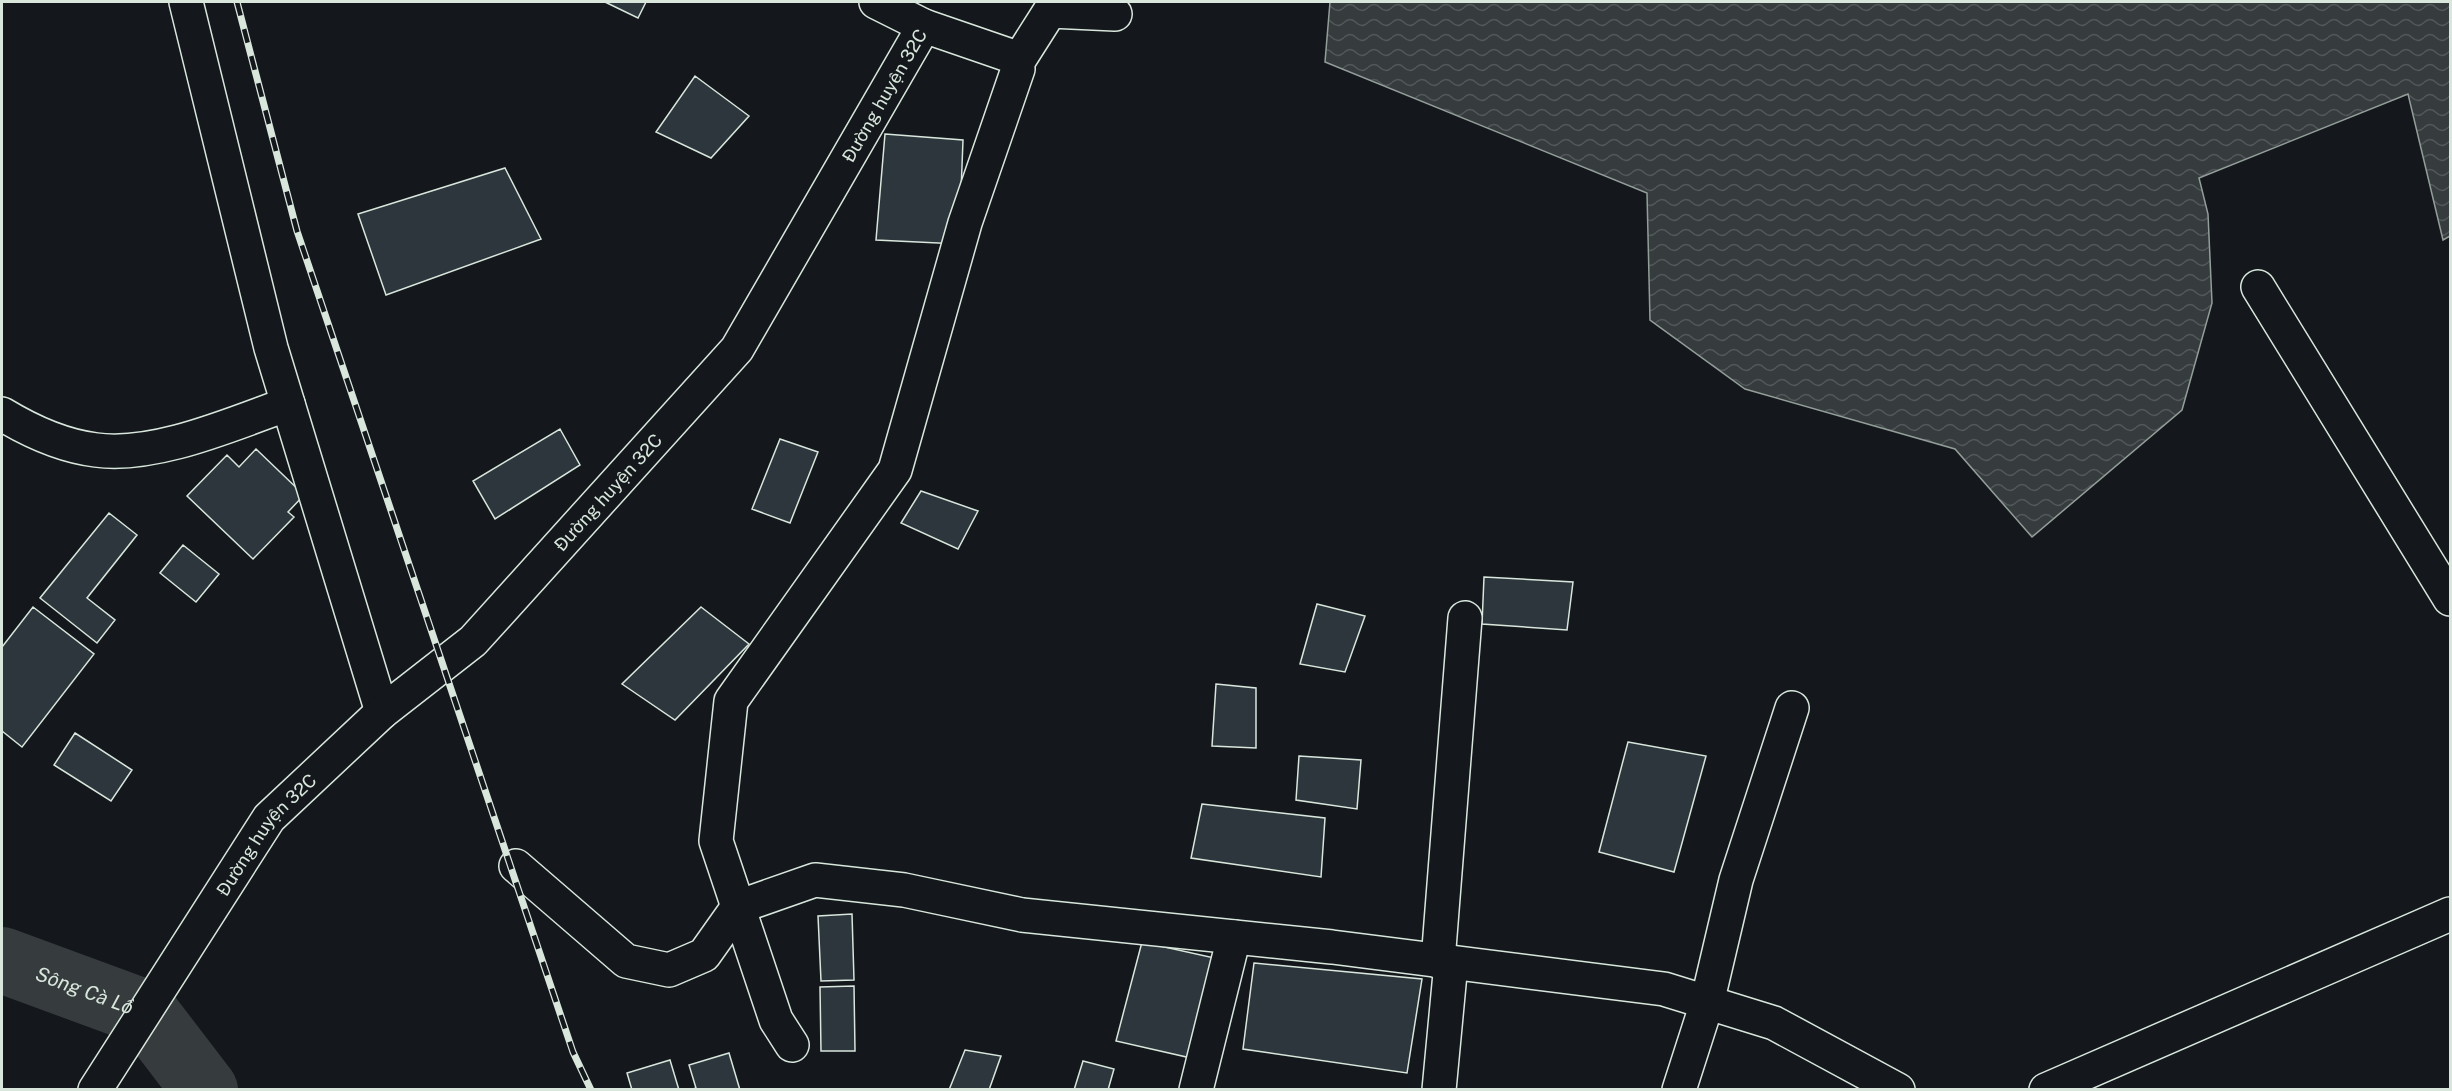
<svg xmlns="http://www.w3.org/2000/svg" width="2452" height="1091" font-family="'Public Sans',sans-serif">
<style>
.water{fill:url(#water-waves);stroke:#939e99;stroke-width:1.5}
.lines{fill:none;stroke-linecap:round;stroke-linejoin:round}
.river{stroke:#363b3e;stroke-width:66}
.building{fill:#2c363c;stroke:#d8e6dc;stroke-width:1.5}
.minor-casing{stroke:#d8e6dc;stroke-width:36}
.minor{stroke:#14181c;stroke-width:33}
.rail-casing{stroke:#d8e6dc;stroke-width:7}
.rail{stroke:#14181c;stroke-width:4.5;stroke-dasharray:14;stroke-linecap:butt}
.labels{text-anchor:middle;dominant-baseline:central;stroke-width:4.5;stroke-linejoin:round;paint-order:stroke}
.street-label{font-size:18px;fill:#d8e6dc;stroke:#14181c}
.water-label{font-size:20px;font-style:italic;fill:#d8e6dc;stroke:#14181c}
</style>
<defs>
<pattern id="water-waves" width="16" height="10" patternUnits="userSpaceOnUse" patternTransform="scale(1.5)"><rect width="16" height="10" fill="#363b3e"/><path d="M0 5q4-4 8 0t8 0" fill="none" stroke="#525759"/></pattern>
</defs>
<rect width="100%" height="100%" fill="#14181c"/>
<path class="water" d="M1330,2H2450V236L2443,240L2408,94L2199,178L2208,214L2212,303L2182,410L2032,537L1955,449L1745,389L1650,320L1647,193L1325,62Z"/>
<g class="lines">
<path class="river" id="s1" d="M2,960L146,1013L205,1090"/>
</g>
<path class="building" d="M605,2H646L638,18Z
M695,76L749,116L711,158L656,132Z
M885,134L963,140L959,244L876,240Z
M505,168L541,239L386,295L358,214Z
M560,429L580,465L495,519L473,481Z
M780,439L818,452L790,523L752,509Z
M256,449L304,495L288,512L294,517L253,559L187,496L227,455L239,467Z
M921,491L978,511L958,549L901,523Z
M109,513L137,535L87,598L115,620L97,643L40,598Z
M183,545L219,574L196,602L160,573Z
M1484,577L1573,582L1567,630L1482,624Z
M1317,604L1365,616L1345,672L1300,664Z
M33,607L94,654L22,747L2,731V647Z
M701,607L749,644L675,720L622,684Z
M1216,684L1256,688V748L1212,746Z
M75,733L132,770L111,801L54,765Z
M1628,742L1706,756L1674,872L1599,852Z
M1299,756L1361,760L1357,809L1296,800Z
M1202,804L1325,818L1321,877L1191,858Z
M852,914L854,980L821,981L818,916Z
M1142,942L1219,959L1191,1058L1116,1041Z
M1254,963L1422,979L1407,1073L1243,1049Z
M854,986L855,1051H821L820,987Z
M965,1050L1001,1056L989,1090H949Z
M729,1053L740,1090H690L696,1088L689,1065Z
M670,1060L679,1090H632L627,1073Z
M1083,1061L1114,1069L1108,1090H1074Z"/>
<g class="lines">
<g class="minor-casing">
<g id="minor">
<path d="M186,2L271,348L382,712"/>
<path d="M1017,63L1050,11L1115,14"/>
<path d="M2258,287L2450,599"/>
<path d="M2,414C30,431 63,446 96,450C155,458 232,424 288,404"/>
<path d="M516,866L626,961L669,970L704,955L738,907L815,880L904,890L1022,915L1332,947L1664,989L1774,1023L1898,1090"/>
<path d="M1438,961L1465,618"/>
<path d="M792,1045L776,1020L716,841L731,701L895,470L965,223L1018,69L1014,57L924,26"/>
<path id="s2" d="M95,1090L269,818L382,712L473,641L737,349L924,26L876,2"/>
<path d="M1196,1090L1234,937"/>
<path d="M1439,1090L1451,963"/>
<path d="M1679,1090L1707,1003L1736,880L1792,708"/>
<path d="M2046,1090L2450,914"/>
</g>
</g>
<use href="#minor" class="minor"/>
<g class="rail-casing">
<path id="rail" d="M237,2L297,231L573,1052L591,1090"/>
</g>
<use href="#rail" class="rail"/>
</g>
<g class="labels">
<g class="street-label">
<text stroke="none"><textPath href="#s2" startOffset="1280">Đường huyện 32C</textPath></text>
<text stroke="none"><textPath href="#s2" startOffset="794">Đường huyện 32C</textPath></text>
<text stroke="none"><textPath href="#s2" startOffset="308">Đường huyện 32C</textPath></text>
</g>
<g class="water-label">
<text stroke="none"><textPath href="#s1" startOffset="88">Sông Cà Lồ</textPath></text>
</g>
</g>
<rect width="2452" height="1091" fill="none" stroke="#d8e6dc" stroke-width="6"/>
</svg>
